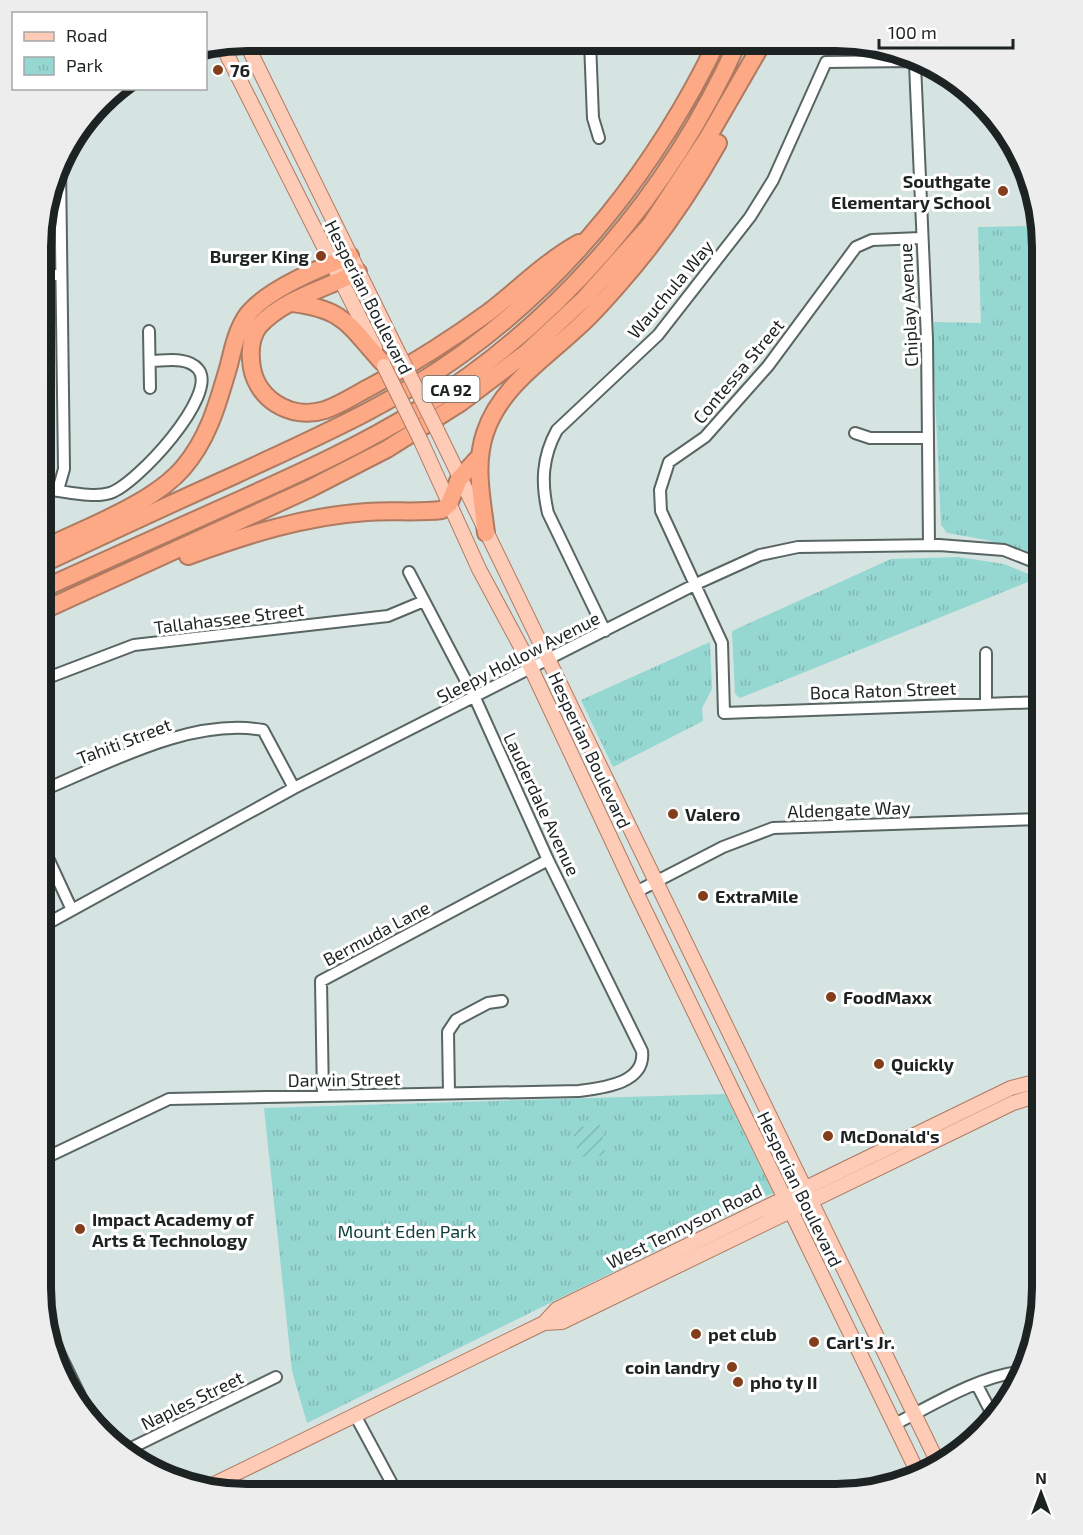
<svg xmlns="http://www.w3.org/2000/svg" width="1083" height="1535" font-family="'Exo 2',sans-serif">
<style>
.park{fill:url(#park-tufts)}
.garden{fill:url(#garden-furrows)}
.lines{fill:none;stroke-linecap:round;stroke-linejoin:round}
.minor-casing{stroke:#586563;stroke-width:14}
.major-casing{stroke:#af7a62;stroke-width:16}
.highway-casing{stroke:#af7a62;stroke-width:20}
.minor{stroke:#fff;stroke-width:10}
.major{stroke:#fecbb6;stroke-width:14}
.highway{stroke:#fda985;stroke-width:16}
.major-bridge-casing{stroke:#af7a62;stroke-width:16;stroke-linecap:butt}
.major-bridge{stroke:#fecbb6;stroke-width:14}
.poi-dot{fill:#853e1c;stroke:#fff;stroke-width:2}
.labels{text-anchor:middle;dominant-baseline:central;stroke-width:6;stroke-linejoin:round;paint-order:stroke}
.shield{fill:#fff;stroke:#616464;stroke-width:1.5}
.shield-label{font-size:16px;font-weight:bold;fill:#1d2222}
.poi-label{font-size:18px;font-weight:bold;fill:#1d2222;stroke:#fff;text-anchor:start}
.street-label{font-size:18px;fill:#1d2222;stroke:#fff}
.park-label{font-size:18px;fill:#0f403c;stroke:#fff}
.rim{fill:none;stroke:#1d2222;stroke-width:8}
</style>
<defs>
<pattern id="park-tufts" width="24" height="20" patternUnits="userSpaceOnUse" patternTransform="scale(1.5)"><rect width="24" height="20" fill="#95d7d1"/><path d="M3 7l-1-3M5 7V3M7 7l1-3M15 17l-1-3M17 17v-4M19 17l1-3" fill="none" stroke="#80b8b3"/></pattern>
<pattern id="garden-furrows" width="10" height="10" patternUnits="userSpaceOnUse" patternTransform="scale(1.5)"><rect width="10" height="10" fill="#95d7d1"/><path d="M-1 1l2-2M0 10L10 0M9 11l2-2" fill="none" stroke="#80b8b3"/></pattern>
</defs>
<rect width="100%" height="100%" fill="#d5e3e1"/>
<path class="park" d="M1038,226L1042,247V558L987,540L947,533L941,525L933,351L934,322L981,323L978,227Z
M958,557L1004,564L1038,578L740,698L735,694L732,631L891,559Z
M710,642L712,689L702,708L703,721L613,767L581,700Z
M725,1094L773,1193L307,1423L292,1371L264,1108Z"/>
<path class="garden" d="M601,1125L605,1155L579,1157L572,1128Z"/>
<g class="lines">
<g class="minor-casing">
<path id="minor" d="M590,42L593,118L599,138
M915,64L927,339L929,545
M921,238L872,240L856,247L768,366L705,437L669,462L660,490L661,511L722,643L724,713L1042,702
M42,275H61
M149,331L150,388
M855,433L870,438H928
M42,489C62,490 91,499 110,493C136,485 220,394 198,369C187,356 165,361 150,361
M58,490L64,469L60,167
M605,631L548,513C541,483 542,457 557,430L658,335L750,217L773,180L826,62L909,61
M986,653V703
M42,680L134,645L388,616L424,601
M41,791C107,764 191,717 263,730L294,788
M41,843L72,910
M636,892L723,847L773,828L1042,819
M41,927L294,788L696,584L760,555L798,547L939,545L1004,550L1042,565
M449,1093L448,1032L456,1020L488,1003L502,1001
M323,1096L321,981L548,860
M41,1160L169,1099L579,1091C601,1088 646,1084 642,1051L548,860L475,698L409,572
M52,1338L87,1410
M977,1385L993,1416
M355,1415L397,1493
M895,1424C933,1405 975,1378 1018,1372
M123,1452L276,1377"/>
</g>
<g class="major-casing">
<path id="major" d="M245,41L400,356
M222,45L375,348
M437,430L938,1463
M421,441L479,569L522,649L636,892L919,1475
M544,1323L557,1309L1011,1088L1042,1080
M208,1487L544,1323L562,1322L1013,1103L1042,1094"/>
</g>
<g class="highway-casing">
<path id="highway" d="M358,272C327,288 283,299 259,326C251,336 250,348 251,360C253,398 290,421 325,410C342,404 358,393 374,385C414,363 452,339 489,312C519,289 545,262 579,243
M292,303C345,309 349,326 382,362
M486,533C482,499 474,466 485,433C500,387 543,360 577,328C592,315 605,300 618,285C656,242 690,193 718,143
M42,549C85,528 152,504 183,468C209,438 218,402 229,365C233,348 237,329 248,314C268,289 320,268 350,256
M188,556C246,535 305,516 367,512C392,510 417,513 442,510L449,504L459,479L480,456
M42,564C106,534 170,504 235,475C312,439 393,404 462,354C573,274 658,164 717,42
M42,589C109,559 176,529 242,499C302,472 362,445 418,410C559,323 670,193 738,42
M42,611L309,489L387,449L460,403L526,353L584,299L651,224L707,139L759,49"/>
</g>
<use href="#minor" class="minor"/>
<use href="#major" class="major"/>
<use href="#highway" class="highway"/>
<g class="major-bridge-casing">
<path id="major-bridge" d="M400,356L437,430
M384,366L421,441"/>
</g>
<use href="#major-bridge" class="major-bridge"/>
</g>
<g class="poi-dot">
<circle cx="218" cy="70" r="6"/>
<circle cx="1003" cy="191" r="6"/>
<circle cx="321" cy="256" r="6"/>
<circle cx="673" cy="814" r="6"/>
<circle cx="703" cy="896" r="6"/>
<circle cx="831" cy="997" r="6"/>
<circle cx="879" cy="1064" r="6"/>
<circle cx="828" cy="1136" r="6"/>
<circle cx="80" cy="1229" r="6"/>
<circle cx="696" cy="1334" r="6"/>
<circle cx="814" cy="1342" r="6"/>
<circle cx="732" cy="1367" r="6"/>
<circle cx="738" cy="1382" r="6"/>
</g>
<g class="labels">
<rect class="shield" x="422.5" y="376" width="57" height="26" rx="4.5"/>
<g class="shield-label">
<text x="451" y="389">CA 92</text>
</g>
<g class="poi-label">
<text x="230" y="70">76</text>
<text x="991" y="181" text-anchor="end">Southgate<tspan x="991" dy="21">Elementary School</tspan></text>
<text x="309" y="256" text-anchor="end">Burger King</text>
<text x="685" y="814">Valero</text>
<text x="715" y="896">ExtraMile</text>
<text x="843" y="997">FoodMaxx</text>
<text x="891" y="1064">Quickly</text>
<text x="840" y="1136">McDonald's</text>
<text x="92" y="1219">Impact Academy of<tspan x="92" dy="21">Arts &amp; Technology</tspan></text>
<text x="708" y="1334">pet club</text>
<text x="826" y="1342">Carl's Jr.</text>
<text x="720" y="1367" text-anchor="end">coin landry</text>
<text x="750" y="1382">pho ty II</text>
</g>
<g class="street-label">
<text transform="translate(670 289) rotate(-50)">Wauchula Way</text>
<text transform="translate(369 297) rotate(63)">Hesperian Boulevard</text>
<text transform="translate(908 305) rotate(-93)">Chiplay Avenue</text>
<text transform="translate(738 371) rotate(-50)">Contessa Street</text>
<text transform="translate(229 618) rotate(-7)">Tallahassee Street</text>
<text transform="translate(518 657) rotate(-27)">Sleepy Hollow Avenue</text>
<text transform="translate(883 690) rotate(-2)">Boca Raton Street</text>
<text transform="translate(124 741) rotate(-21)">Tahiti Street</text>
<text transform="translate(590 750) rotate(65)">Hesperian Boulevard</text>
<text transform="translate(542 804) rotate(65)">Lauderdale Avenue</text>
<text transform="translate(849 809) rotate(-2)">Aldengate Way</text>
<text transform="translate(376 933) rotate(-28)">Bermuda Lane</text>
<text transform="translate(344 1079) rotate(-1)">Darwin Street</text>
<text transform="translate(800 1189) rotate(64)">Hesperian Boulevard</text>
<text transform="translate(684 1226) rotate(-26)">West Tennyson Road</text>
<text transform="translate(192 1400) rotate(-26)">Naples Street</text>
</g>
<g class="park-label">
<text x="407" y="1231">Mount Eden Park</text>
</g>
</g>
<path d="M0 0H1083V1535H0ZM247 51H836A196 196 0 0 1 1032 247V1288A196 196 0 0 1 836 1484H247A196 196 0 0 1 51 1288V247A196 196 0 0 1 247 51Z" fill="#ededed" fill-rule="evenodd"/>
<path class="rim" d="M247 51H836A196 196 0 0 1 1032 247V1288A196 196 0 0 1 836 1484H247A196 196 0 0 1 51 1288V247A196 196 0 0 1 247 51Z"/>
<rect x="12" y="12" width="195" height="78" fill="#ffffff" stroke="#a5a7a7" stroke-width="1.5"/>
<rect x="24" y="32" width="30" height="9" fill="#fecbb6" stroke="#a5a7a7" stroke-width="1.5"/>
<text x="66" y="42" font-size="18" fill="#1d2222">Road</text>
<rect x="24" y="57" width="30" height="18" fill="url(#park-tufts)" stroke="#a5a7a7" stroke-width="1.5"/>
<text x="66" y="72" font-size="18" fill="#1d2222">Park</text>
<g transform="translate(1041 1493)" stroke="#ffffff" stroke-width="4.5" paint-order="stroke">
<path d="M0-4.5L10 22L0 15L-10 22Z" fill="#1d2222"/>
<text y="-9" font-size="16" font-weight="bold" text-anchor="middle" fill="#1d2222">N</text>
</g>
<path d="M879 39v9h134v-9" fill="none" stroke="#1d2222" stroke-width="3"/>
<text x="888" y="39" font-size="18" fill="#1d2222" stroke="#ffffff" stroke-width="4.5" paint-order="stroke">100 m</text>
</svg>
